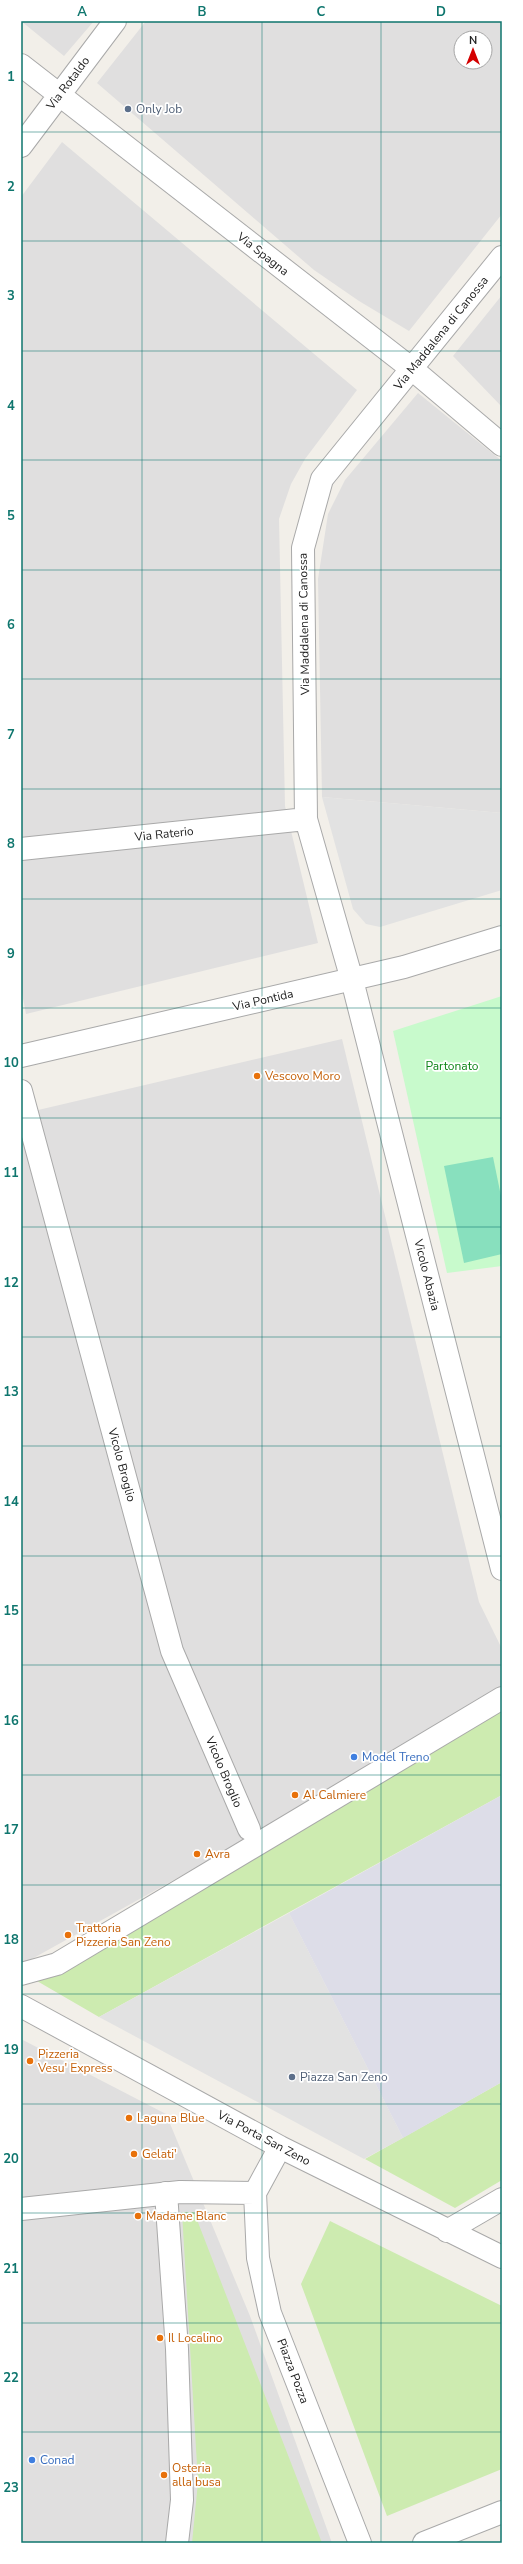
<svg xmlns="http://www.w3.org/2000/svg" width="523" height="2564" font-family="'Nunito Sans',sans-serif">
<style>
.residential{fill:#e0dfdf;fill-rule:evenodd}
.grass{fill:#cdebb0}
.park{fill:#c8facc}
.pitch{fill:#88e0be}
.parking{fill:#e2e2e2}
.plaza{fill:#dddde8}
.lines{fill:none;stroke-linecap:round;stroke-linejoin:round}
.pedestrian-casing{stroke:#a9a9a9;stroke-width:24}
.minor-casing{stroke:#a9a9a9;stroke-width:24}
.tertiary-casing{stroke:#a9a9a9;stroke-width:24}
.pedestrian{stroke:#fff;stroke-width:22}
.minor{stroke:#fff;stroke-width:22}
.tertiary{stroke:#fff;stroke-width:22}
.grid{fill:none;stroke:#0f766e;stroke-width:1;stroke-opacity:0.55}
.service-dot{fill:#5c6f8a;stroke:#fff;stroke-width:1.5}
.food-dot{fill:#e8710a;stroke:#fff;stroke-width:1.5}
.shop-dot{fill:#3f7fe0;stroke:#fff;stroke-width:1.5}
.labels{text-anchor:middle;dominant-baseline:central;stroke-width:3.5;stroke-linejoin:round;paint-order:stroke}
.street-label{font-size:12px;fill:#222;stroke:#fff}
.service-label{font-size:12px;fill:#4e5e75;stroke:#fff;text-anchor:start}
.park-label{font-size:12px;fill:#0c8416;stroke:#fff}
.food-label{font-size:12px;fill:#c56008;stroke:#fff;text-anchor:start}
.shop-label{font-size:12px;fill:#366cbe;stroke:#fff;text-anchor:start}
.neatline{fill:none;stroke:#0f766e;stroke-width:1.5}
.grid-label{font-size:13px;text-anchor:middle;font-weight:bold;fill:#0f766e}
</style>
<rect width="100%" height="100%" fill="#f2efe9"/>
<path class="residential" d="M21,21H94L64,56Z
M146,21H502V214L409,331L359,301L314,270L97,83ZM461,38H485V62H461Z
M62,142L357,390L305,459L291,484L279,519L285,806L318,943L26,1014L21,988V197Z
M502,295V407L453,356Z
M418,393L502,461V813L322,797L318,579L328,514L345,480Z
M342,1039L479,1602L502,1649V1687L395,1757L21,1965V1114Z
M21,2039L166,2114L250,2316L332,2543H21Z"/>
<path class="grass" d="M502,1706V1795L99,2017L37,1981Z
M502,2082V2180L455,2208L365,2159Z
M182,2212H194L322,2543H192L198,2482Z
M330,2221L502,2306V2469L387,2516L301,2284Z"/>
<path class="park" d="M502,996V1266L447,1273L393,1031Z"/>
<path class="pitch" d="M493,1157L502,1201V1254L464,1263L444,1166Z"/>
<path class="parking" d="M322,797L502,813V890L380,927L366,924L353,909Z
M289,1913L403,2138L364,2159L99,2017Z"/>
<path class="plaza" d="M502,1795V2082L403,2138L289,1913Z"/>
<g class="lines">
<g class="pedestrian-casing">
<path id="pedestrian" d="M21,1974L57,1964L502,1698
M166,2193L177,2349L182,2500L177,2543"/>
</g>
<g class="minor-casing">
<path id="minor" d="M21,65L412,369L502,445
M21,146L115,21
M502,257L322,479L303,548L306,819L352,980L502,1569
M21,849L306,819
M21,1091L172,1651L249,1829
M21,2006L280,2147L502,2257
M280,2147L255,2193L258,2258L270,2313L360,2543
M21,2209L180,2192L255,2193
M447,2231L502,2199
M424,2543L502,2512"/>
</g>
<g class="tertiary-casing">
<path id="tertiary" d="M21,1056L404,967L502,937"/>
</g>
<use href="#pedestrian" class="pedestrian"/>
<use href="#minor" class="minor"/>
<use href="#tertiary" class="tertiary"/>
</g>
<path class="grid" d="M142,21V2543M262,21V2543M381,21V2543M21,132H502M21,241H502M21,351H502M21,460H502M21,570H502M21,679H502M21,789H502M21,899H502M21,1008H502M21,1118H502M21,1227H502M21,1337H502M21,1446H502M21,1556H502M21,1665H502M21,1775H502M21,1885H502M21,1994H502M21,2104H502M21,2213H502M21,2323H502M21,2432H502"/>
<g class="service-dot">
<circle cx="128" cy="109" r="4"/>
<circle cx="292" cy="2077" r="4"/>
</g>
<g class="food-dot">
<circle cx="257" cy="1076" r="4"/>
<circle cx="295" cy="1795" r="4"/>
<circle cx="197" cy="1854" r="4"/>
<circle cx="68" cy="1935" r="4"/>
<circle cx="30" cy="2061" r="4"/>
<circle cx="129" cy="2118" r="4"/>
<circle cx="134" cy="2154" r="4"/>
<circle cx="138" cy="2216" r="4"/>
<circle cx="160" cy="2338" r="4"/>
<circle cx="164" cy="2475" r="4"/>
</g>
<g class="shop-dot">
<circle cx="354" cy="1757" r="4"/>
<circle cx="32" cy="2460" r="4"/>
</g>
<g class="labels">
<g class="street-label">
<text transform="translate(68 83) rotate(-53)">Via Rotaldo</text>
<text transform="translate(263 254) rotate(38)">Via Spagna</text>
<text transform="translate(441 333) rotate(-51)">Via Maddalena di Canossa</text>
<text transform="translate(304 624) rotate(-91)">Via Maddalena di Canossa</text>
<text transform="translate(164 834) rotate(-6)">Via Raterio</text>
<text transform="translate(263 1000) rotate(-13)">Via Pontida</text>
<text transform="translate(427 1275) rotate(76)">Vicolo Abazia</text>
<text transform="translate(122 1465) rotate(75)">Vicolo Broglio</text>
<text transform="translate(224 1772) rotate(67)">Vicolo Broglio</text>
<text transform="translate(264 2138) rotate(28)">Via Porta San Zeno</text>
<text transform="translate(293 2371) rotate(69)">Piazza Pozza</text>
</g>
<g class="service-label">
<text x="136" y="109">Only Job</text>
<text x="300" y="2077">Piazza San Zeno</text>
</g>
<g class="park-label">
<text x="452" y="1066">Partonato</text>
</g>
<g class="food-label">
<text x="265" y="1076">Vescovo Moro</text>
<text x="303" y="1795">Al Calmiere</text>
<text x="205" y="1854">Avra</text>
<text x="76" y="1928">Trattoria<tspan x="76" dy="14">Pizzeria San Zeno</tspan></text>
<text x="38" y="2054">Pizzeria<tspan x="38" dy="14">Vesu' Express</tspan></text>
<text x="137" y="2118">Laguna Blue</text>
<text x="142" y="2154">Gelati'</text>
<text x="146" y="2216">Madame Blanc</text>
<text x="168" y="2338">Il Localino</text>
<text x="172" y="2468">Osteria<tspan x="172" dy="14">alla busa</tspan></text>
</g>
<g class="shop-label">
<text x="362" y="1757">Model Treno</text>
<text x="40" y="2460">Conad</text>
</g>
</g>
<rect width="523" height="2564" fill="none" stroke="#ffffff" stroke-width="44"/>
<g transform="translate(473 50)"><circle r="19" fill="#ffffff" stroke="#a7a7a7"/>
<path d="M0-3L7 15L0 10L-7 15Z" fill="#d40000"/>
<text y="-6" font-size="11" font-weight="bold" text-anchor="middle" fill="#222222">N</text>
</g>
<rect x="22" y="22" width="479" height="2520" class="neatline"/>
<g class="grid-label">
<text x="82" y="16">A</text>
<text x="202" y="16">B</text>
<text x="321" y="16">C</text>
<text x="441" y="16">D</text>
<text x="11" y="81">1</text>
<text x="11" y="191">2</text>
<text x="11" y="300">3</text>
<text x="11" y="410">4</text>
<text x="11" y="520">5</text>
<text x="11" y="629">6</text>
<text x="11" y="739">7</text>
<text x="11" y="848">8</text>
<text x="11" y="958">9</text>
<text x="11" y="1067">10</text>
<text x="11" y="1177">11</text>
<text x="11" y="1287">12</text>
<text x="11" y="1396">13</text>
<text x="11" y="1506">14</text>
<text x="11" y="1615">15</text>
<text x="11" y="1725">16</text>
<text x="11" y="1834">17</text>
<text x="11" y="1944">18</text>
<text x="11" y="2054">19</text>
<text x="11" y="2163">20</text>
<text x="11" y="2273">21</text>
<text x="11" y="2382">22</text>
<text x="11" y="2492">23</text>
</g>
</svg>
